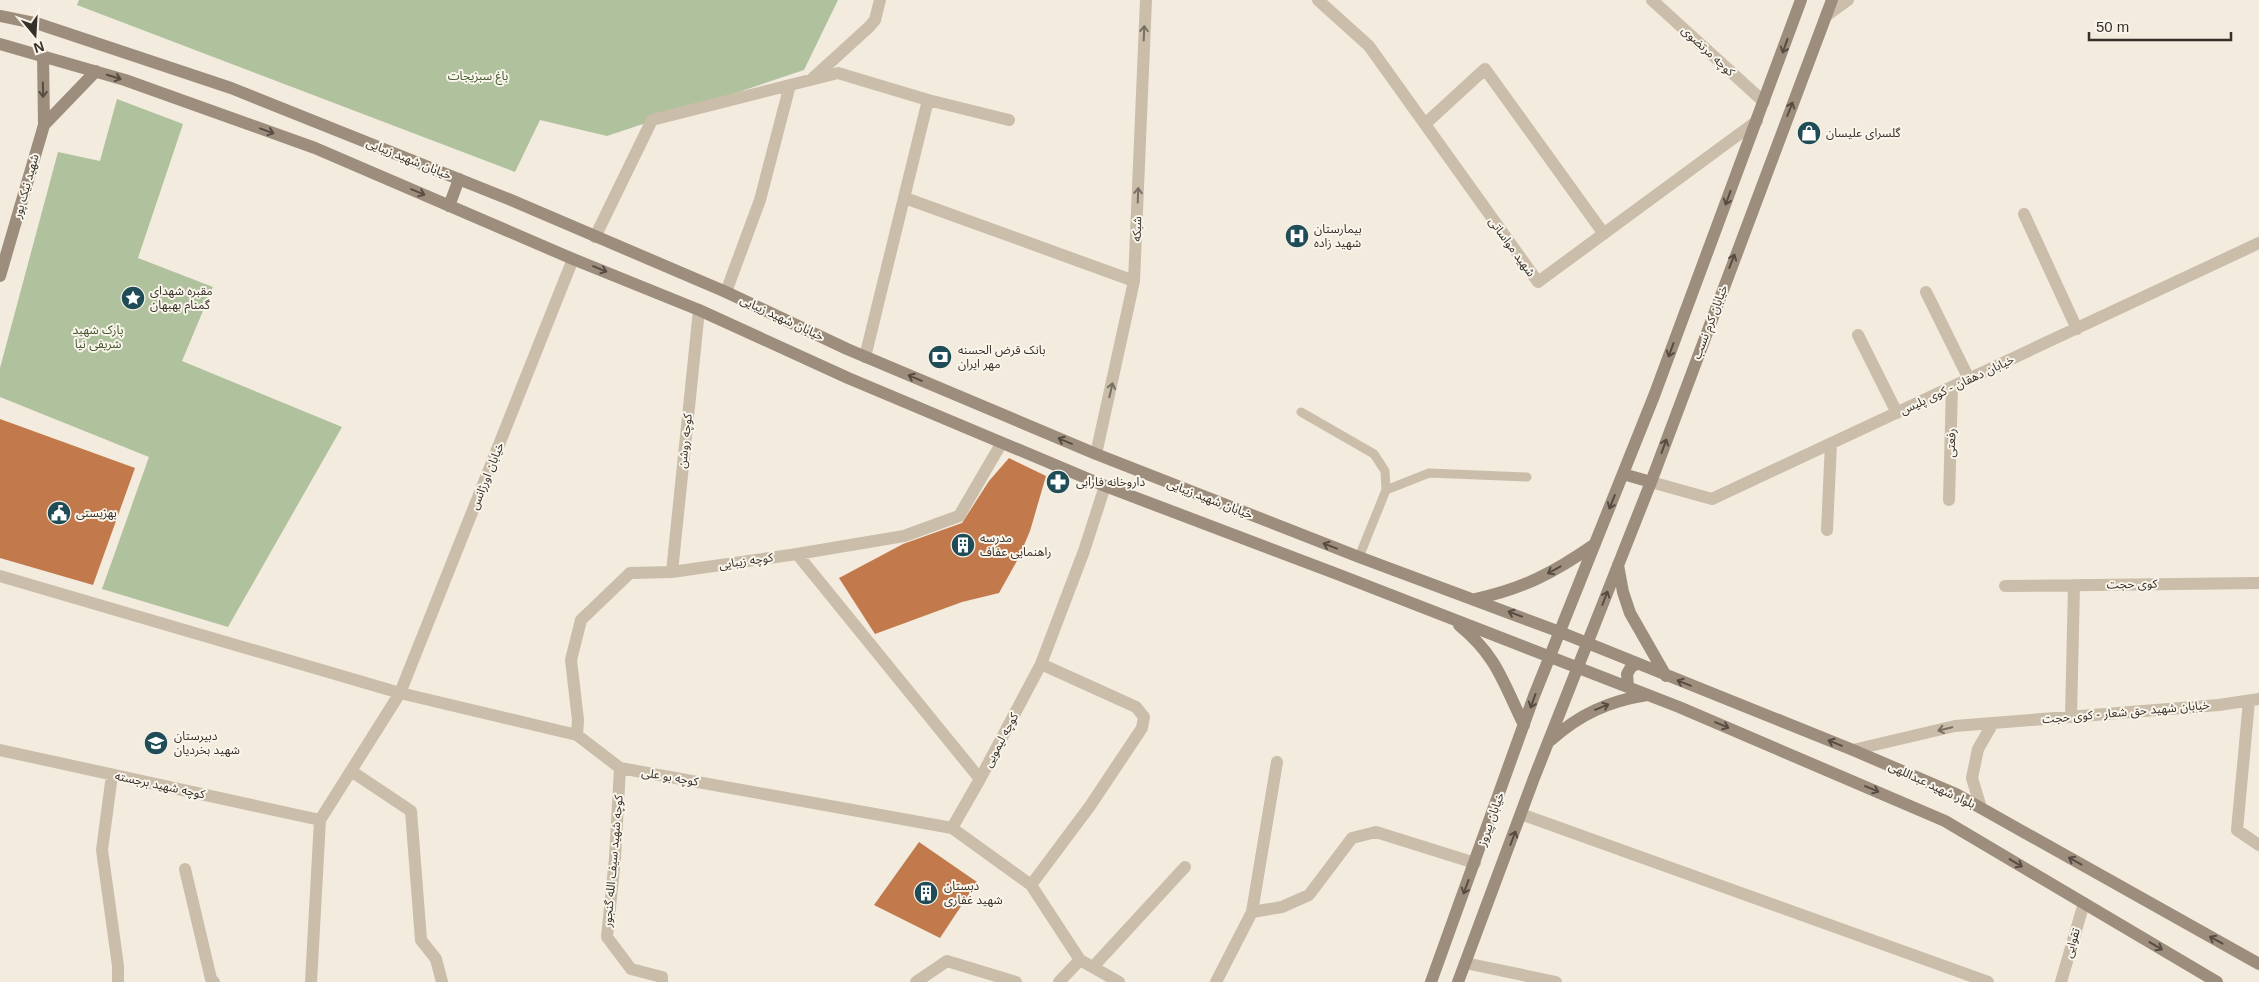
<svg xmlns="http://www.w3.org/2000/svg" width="2259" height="982" font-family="Helvetica,'Noto Sans Arabic',sans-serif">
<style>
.green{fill:#b0c19e}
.building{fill:#c27a4c}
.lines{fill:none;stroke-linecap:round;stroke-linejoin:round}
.lane{stroke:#cabdaa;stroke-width:9}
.street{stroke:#cabdaa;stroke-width:12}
.secondary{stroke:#9d8d7c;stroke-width:12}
.oneway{stroke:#796f64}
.oneway2{stroke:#564c43}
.labels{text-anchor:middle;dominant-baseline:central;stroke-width:4;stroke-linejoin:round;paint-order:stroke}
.street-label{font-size:12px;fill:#37302a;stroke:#f9f5eb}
.park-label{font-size:12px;fill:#41552e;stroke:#f9f5eb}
.poi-label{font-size:12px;fill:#37302a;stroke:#f9f5eb;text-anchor:start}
</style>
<rect width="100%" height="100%" fill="#f2ebde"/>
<path class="green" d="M79,0H838L804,70L607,136L540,120L515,172L77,5Z
M117,99L183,124L138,258L213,287L182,361L342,427L228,627L102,589L149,457L0,397V368L58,152L100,161Z"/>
<path class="building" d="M0,419L135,468L93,585L0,558Z
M1009,458L1046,476L1030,531L1018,559L999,593L962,602L875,634L839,578L903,544L962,523L989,481Z
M919,842L977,882L940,938L874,905Z"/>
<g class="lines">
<path class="lane" d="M1301,412L1374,454L1385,471L1386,490L1359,557
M1386,490L1429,473L1527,477"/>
<path class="street" d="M1318,0L1369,46L1538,282L1757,121
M1652,0L1764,102
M1826,16L1848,0
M813,78L869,27L875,20L880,0
M928,100L1009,120
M1425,124L1485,69L1604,234
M905,198L1134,281
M2024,214L2077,329
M595,237L652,120L790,85
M726,292L760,200L790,85L838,73L928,100L865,357
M1926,292L1969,379
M1858,335L1897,413
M1096,454L1134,281L1146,0
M1651,482L1712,499L2259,243
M1949,500L1952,387
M1827,530L1831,443
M797,554L980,779L1041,664L1084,551L1105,486
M672,572L699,310
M0,576L400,693L577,735L620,768L952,828L1031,885L1080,960L1119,982
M2005,586L2258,583
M2249,701L2237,830L2259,845
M2071,717L2074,585
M577,735L578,720L571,660L581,620L630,573L672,572L797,554L904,536L959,516L1001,444
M0,750L320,820
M1853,750L1955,726L2219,705L2259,699
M620,768L615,858L607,937L631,969L662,977V982
M351,771L411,811L421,940L436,959L442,982
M112,775L102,850L118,966V982
M1981,808L1972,778L1978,749L1993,723
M1521,814L1988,982
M952,828L980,779
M185,869L211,979L214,982
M1031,885L1090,806L1142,728L1144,717L1136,707L1041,664
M1252,912L1282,907L1309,895L1352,838L1376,832L1475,863
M1465,963L1556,982
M1093,967L1185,867
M311,982L320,820L400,693L573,259
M916,982L947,961L1016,982
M1059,982L1080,960
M1216,982L1252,912L1277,762
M2061,982L2084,903"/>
<path class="secondary" d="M0,16L39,24L231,88L511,200L726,292L847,349L1096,454L1359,557L1560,632L1853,750L1956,794L2259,964
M0,44L125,80L315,148L573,259L699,310L848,378L1105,486L1337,574L1679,707L1945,821L2217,982
M44,125L96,71
M449,206L459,179
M0,276L44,125L43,55
M1623,474L1651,482
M1618,565L1623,592L1630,613L1666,676
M1475,599C1523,589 1555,572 1595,544
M1459,625C1498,657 1503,683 1524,725
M1628,687L1627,674L1631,667L1637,664
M1551,740C1580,714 1609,701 1647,695
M1431,982L1534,696L1654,396L1801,0
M1458,982L1534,778L1651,482L1832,0"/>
</g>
<defs><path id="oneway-shaft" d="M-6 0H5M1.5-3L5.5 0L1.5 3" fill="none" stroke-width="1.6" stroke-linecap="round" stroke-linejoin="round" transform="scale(1.25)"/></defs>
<g class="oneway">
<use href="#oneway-shaft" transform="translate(1144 33) rotate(-88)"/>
<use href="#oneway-shaft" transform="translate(1138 195) rotate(-88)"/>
<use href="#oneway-shaft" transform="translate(1111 390) rotate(-77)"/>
<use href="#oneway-shaft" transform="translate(1945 729) rotate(167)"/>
</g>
<g class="oneway2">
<use href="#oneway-shaft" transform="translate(1785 46) rotate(110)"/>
<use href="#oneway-shaft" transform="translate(114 77) rotate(17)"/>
<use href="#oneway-shaft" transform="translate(43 90) rotate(89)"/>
<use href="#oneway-shaft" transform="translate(1790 109) rotate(-69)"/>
<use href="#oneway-shaft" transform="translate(267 131) rotate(20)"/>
<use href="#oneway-shaft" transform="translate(418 192) rotate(23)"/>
<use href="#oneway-shaft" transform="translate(1728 198) rotate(110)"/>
<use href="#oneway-shaft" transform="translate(1732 261) rotate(-69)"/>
<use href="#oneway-shaft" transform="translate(600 269) rotate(22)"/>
<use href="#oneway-shaft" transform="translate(1671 350) rotate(110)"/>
<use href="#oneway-shaft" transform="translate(915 378) rotate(-157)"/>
<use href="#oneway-shaft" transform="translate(1065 441) rotate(-157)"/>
<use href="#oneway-shaft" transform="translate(1664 446) rotate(-70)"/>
<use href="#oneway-shaft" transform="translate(1612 502) rotate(112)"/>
<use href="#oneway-shaft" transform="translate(1330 546) rotate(-159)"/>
<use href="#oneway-shaft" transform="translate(1554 570) rotate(151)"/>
<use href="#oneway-shaft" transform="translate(1605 598) rotate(-69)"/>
<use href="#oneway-shaft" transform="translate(1515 614) rotate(-159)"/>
<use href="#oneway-shaft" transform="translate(1684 683) rotate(-158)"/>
<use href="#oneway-shaft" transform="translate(1533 701) rotate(110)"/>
<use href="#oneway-shaft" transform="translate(1602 707) rotate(-22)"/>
<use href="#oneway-shaft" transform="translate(1722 725) rotate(23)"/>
<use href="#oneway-shaft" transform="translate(1835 743) rotate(-158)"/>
<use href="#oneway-shaft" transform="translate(1872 789) rotate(23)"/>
<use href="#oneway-shaft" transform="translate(1513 838) rotate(-69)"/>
<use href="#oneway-shaft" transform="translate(2075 861) rotate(-151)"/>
<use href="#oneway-shaft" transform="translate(2016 863) rotate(31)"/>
<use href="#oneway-shaft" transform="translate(1466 887) rotate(110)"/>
<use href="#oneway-shaft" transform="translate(2216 940) rotate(-151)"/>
<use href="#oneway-shaft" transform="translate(2156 946) rotate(31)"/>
</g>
<defs>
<g id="shop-disc" transform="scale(1.25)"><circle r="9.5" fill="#204c58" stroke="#f9f5eb"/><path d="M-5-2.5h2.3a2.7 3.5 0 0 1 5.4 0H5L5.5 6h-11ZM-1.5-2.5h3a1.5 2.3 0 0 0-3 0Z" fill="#fff"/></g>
<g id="hospital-disc" transform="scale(1.25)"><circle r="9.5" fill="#204c58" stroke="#f9f5eb"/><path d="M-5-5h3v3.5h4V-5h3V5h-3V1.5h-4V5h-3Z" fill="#fff"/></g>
<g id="sight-disc" transform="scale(1.25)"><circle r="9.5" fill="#204c58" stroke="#f9f5eb"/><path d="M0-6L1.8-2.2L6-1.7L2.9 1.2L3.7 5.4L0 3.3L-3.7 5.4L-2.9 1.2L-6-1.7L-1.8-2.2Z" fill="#fff"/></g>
<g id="bank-disc" transform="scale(1.25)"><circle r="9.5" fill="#204c58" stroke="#f9f5eb"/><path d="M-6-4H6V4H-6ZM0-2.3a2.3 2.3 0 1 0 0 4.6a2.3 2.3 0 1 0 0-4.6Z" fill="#fff"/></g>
<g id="pharmacy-disc" transform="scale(1.25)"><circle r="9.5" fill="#204c58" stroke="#f9f5eb"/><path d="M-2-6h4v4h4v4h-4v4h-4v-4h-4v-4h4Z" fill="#fff"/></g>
<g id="civic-disc" transform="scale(1.25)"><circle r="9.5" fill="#204c58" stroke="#f9f5eb"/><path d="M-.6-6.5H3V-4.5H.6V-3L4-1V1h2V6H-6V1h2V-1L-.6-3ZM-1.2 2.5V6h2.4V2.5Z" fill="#fff"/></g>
<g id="building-disc" transform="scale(1.25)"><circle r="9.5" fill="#204c58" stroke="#f9f5eb"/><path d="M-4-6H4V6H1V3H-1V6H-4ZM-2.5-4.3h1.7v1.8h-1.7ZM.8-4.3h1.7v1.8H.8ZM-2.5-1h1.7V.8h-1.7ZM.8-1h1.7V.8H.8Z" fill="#fff"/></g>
<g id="school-disc" transform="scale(1.25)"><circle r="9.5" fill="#204c58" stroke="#f9f5eb"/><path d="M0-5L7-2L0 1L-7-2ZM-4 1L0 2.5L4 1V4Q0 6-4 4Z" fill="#fff"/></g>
</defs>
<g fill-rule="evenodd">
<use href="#shop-disc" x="1809" y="133"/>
<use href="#hospital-disc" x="1297" y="236"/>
<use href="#sight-disc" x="133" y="298"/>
<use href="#bank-disc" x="940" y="357"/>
<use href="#pharmacy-disc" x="1058" y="482"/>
<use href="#civic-disc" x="59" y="513"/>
<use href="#building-disc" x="963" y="545"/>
<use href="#school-disc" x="156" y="743"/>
<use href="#building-disc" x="926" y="893"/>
</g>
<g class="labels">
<g class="street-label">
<text transform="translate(1708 51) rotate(43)">کوچه مرتضوی</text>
<text transform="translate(409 159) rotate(22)">خیابان شهید زیبایی</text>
<text transform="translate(26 186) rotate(-74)">شهید نیک پور</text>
<text transform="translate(1137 229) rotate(-88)">شبکه</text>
<text transform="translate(1512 247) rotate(54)">شهید مواساتی</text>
<text transform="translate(782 318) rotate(25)">خیابان شهید زیبایی</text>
<text transform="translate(1710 322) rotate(-69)">خیابان کرم نسب</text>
<text transform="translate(1957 385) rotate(-25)">خیابان دهقان - کوی پلیس</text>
<text transform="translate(685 441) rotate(-84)">کوچه روشن</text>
<text transform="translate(1951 443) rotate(-88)">رفعتی</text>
<text transform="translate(487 476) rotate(-68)">خیابان اورژانس</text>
<text transform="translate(1210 499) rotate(21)">خیابان شهید زیبایی</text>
<text transform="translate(746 561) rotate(-8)">کوچه زیبایی</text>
<text transform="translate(2132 584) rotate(-1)">کوی حجت</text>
<text transform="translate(2126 712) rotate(-5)">خیابان شهید حق شعار - کوی حجت</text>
<text transform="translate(1001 740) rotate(-62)">کوچه لیمویی</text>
<text transform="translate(670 777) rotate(10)">کوچه بو علی</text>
<text transform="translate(160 785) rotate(12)">کوچه شهید برجسته</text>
<text transform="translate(1932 785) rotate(25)">بلوار شهید عبداللهی</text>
<text transform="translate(1491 819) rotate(-70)">خیابان پیروز</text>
<text transform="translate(613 861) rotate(-85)">کوچه شهید سیف الله گنجور</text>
<text transform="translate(2072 943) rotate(-74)">تقوایی</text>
</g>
<g class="park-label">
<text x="478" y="76">باغ سبزیجات</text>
<text x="98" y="330">پارک شهید<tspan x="98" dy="14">شریفی نیا</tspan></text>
</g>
<g class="poi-label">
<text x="1826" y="133">گلسرای علیسان</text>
<text x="1314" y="229">بیمارستان<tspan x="1314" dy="14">شهید زاده</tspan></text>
<text x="150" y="291">مقبره شهدای<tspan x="150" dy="14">گمنام بهبهان</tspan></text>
<text x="958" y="350">بانک قرض الحسنه<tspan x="958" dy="14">مهر ایران</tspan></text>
<text x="1076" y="482">داروخانه فارابی</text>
<text x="76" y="513">بهزیستی</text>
<text x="980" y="538">مدرسه<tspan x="980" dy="14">راهنمایی عفاف</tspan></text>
<text x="174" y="736">دبیرستان<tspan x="174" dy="14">شهید بخردیان</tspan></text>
<text x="944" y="886">دبستان<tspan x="944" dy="14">شهید غفاری</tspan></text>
</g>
</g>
<g transform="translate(35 35) rotate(162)" stroke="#f9f5eb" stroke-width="4" paint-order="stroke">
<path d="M0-4L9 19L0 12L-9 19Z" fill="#37302a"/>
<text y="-8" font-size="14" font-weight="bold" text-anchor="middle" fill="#37302a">N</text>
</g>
<path d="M2089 32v8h142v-8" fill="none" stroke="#37302a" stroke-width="2.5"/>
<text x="2096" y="32" font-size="15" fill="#37302a" stroke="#f9f5eb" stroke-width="4" paint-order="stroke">50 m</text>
</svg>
